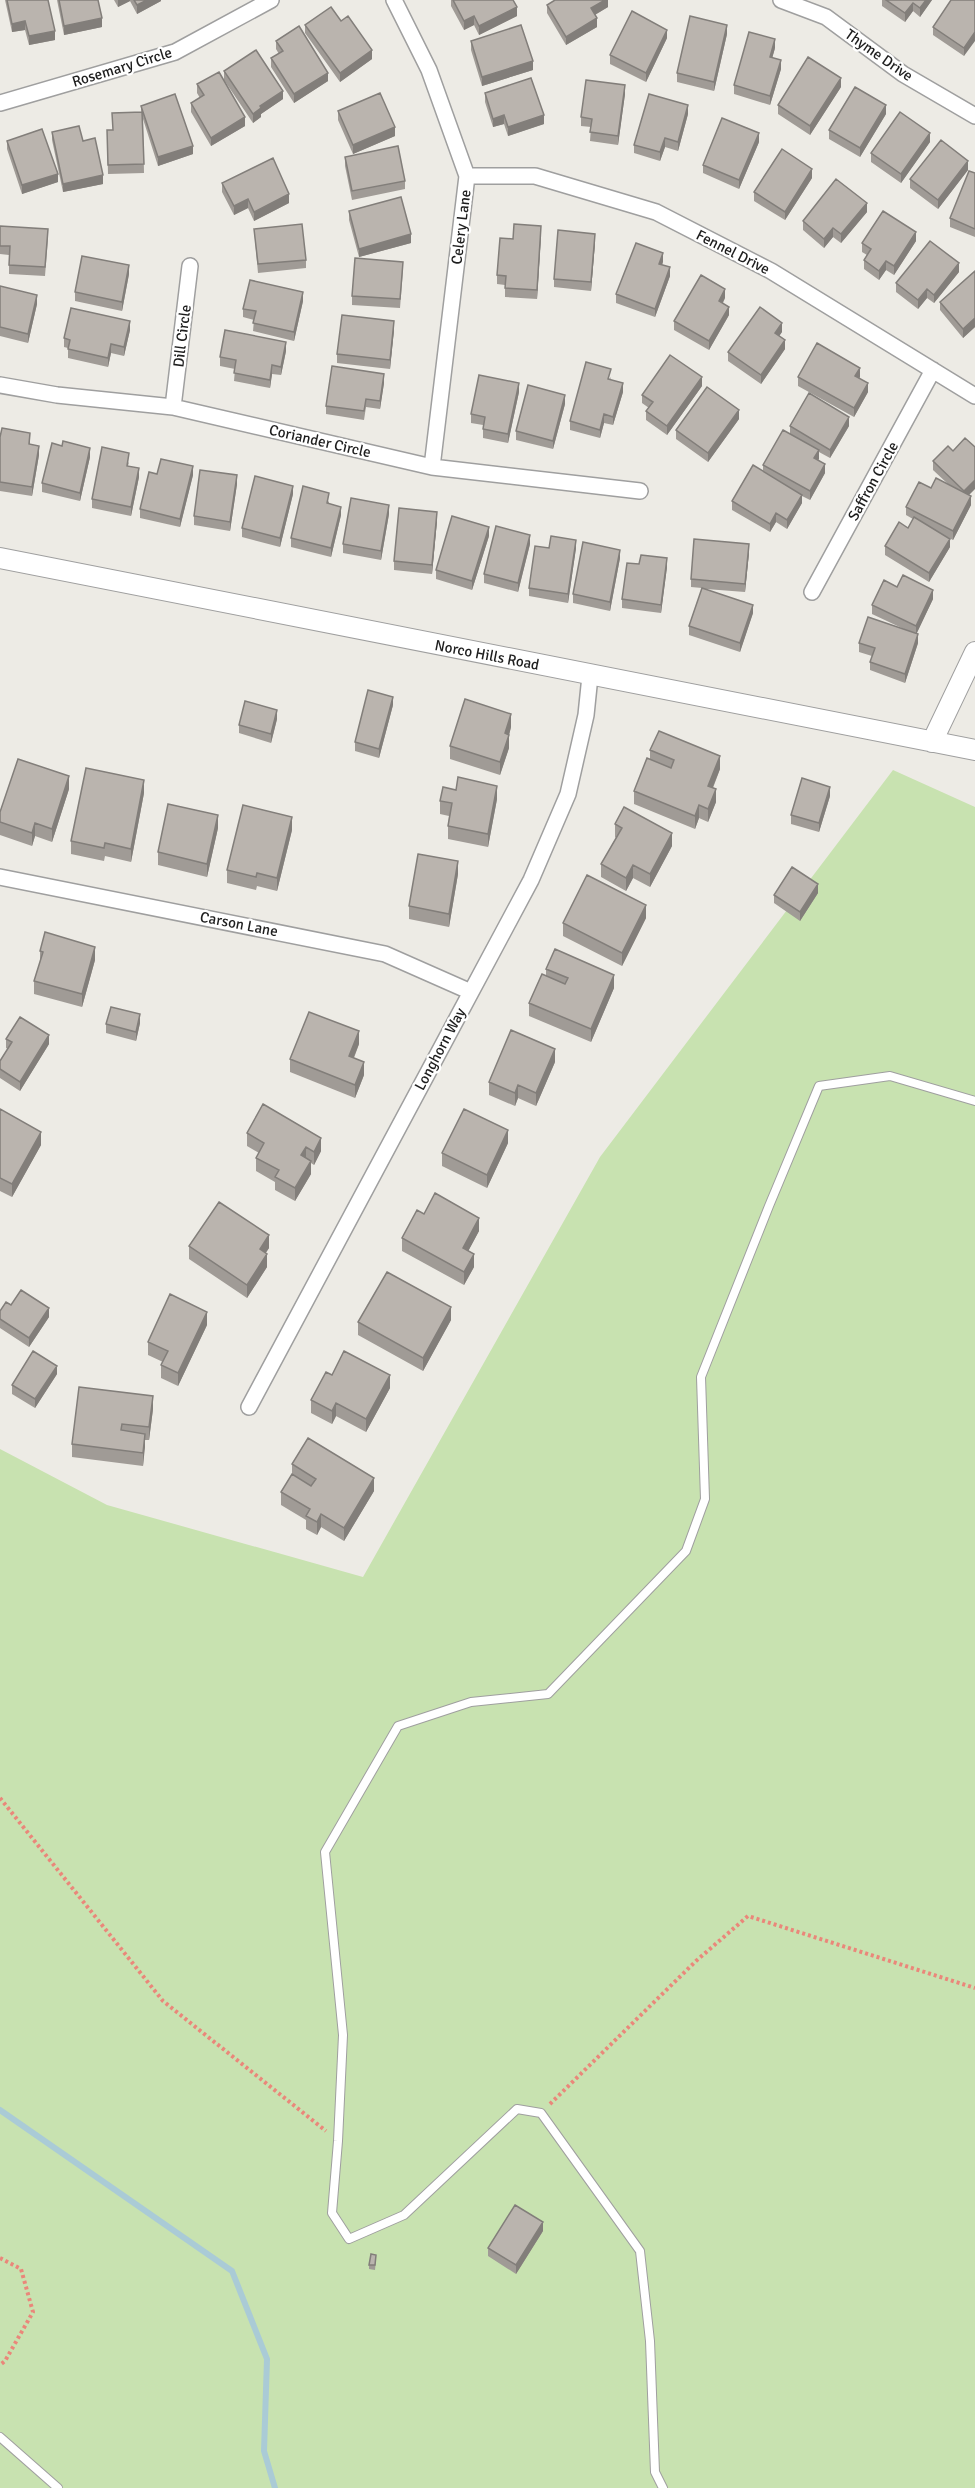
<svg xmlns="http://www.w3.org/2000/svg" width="975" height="2488" font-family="Signika,sans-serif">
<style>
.grass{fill:#c8e2b0}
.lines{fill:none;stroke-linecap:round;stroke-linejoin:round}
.stream{stroke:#aacbd6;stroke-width:6}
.service-casing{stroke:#9f9f9f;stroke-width:10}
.minor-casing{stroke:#9f9f9f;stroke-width:18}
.tertiary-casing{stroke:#9f9f9f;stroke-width:22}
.path{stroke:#ea877a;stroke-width:4;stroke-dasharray:3 3;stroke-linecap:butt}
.service{stroke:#fff;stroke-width:8}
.minor{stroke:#fff;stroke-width:15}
.tertiary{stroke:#fff;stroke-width:20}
.wall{fill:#a09b96}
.shaded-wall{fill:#827e7a}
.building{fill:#bab4ae;stroke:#827e7a;stroke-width:1.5}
.labels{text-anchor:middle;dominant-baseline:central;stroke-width:4.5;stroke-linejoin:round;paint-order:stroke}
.street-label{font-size:15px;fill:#1e1e1e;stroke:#fff}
</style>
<rect width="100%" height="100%" fill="#edebe5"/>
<path class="grass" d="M893,770L975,807V2488H0V1449L107,1505L363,1577L600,1157Z"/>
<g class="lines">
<path class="stream" d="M0,2110L232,2271L267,2359L264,2451L275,2488"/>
<g class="service-casing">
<path id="service" d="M0,2437L58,2488
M663,2488L655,2472L650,2341L640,2251L541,2113L517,2109L404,2215L349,2239L332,2213L338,2141L343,2035L325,1852L398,1726L471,1702L548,1694L686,1551L705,1499L701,1377L769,1206L819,1086L890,1076L975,1101"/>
</g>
<g class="minor-casing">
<path id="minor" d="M394,0L429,70L467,176L432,467
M781,0L826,17L903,74L975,116
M0,103L175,52L271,0
M467,176H535L656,212L771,271L975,396
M0,385L57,395L173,407L432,467L640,491
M173,407L190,266
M812,592L933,370
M0,877L385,954L471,992
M249,1407L531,880L568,794L586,715L590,676"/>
</g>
<g class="tertiary-casing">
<path id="tertiary" d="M0,558L975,750
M932,742L975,652"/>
</g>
<path class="path" d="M0,1798L163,2001L326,2131
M550,2104L696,1961L748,1916L975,1988
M0,2258L21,2269L33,2312L5,2361L0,2365"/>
<use href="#service" class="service"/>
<use href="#minor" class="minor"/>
<use href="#tertiary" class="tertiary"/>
</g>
<path class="wall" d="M5,0H48L55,40L29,45L25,30L12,32Z
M57,0H98L102,27L64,35Z
M114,0H161V1L137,14L130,1L118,7Z
M451,0H513L517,16L479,35L474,25L464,30L451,6Z
M608,0V7L595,15L597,27L566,45L547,13V5Z
M882,0H932L920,17L913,11L905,22L882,6Z
M975,0L964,56L933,35V27Z
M341,21L372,59L340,82L305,33V25Z
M727,34L714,91L677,82V73Z
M667,38L646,82L610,64V55Z
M276,41L328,81L294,103L271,67V58L279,54L276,49Z
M471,41L533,70L482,86L471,50Z
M775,48L772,58L781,69L770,105L734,94V85Z
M224,71L283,99L261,114V117L253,123L224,80Z
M197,84L245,126L211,146L191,112V103L200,98L197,93Z
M841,87L810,135L778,114V105Z
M485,93L544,124L508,136L504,124L493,127L485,102Z
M625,94L618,145L590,141L591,127L581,126V117Z
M141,106L193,154L158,166L143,119L144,173L108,174L107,130H113L141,112Z
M338,111L395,136L353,154L338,120Z
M688,114L678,151L665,147L660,161L634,153V145Z
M886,114L860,157L829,139V130Z
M52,132L83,141L103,184L63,192L52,140Z
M7,141L58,182L22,194L7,149Z
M759,142L739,189L703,173V165Z
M930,142L901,183L871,162V153Z
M345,157L405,181V189L352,200L345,166Z
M968,170L938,209L910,188V179Z
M975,173V237L950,227V218Z
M812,178L785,220L754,201V192Z
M222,183L289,203L254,221L248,208L234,215L222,192Z
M349,211L411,243L359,257L349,220Z
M867,212L841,243L833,237L824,248L803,230V221Z
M0,226L48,238L45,276L9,274V255L0,254Z
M254,229L306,260V268L258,273Z
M541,235L537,299L505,297V285L497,284V275L513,239Z
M916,241L894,275L886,270L879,280L864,269V260L867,255L862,252V243Z
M595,243L591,291L554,287V279Z
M663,262L662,265L670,276L655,317L616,303V294Z
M403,270L400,308L352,305V296Z
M975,271V327L963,338L940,310V302Z
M959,272L934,303L927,298L918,309L896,292V283Z
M129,274L122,311L75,301V292Z
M0,286L37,304L28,343L0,336Z
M725,298L723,303L729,315L709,350L674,330V321Z
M303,301L294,341L253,331L254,320L243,317V309Z
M130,330L124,356L111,353L108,367L68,358V348L64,347V338Z
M394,330L390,369L337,363V354Z
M782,332L779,336L785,349L761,384L728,361V352Z
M286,351L281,375L272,374L270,388L234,381L235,369L220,366V357Z
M611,377L610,380L623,392L613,425L604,423L600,438L570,430V421Z
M798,377H860L859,378L868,392L854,417L798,386Z
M384,383L380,409L366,407L364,420L326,414V406Z
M702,386L667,435L646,420V411L649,408L642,403V395Z
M519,392L508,443L483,438V425L471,423V414Z
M565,404L553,449L516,440V431Z
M739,419L708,462L676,439V430Z
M790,426H849L830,458L819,452L818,460L825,473L810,500L802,496V503L787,529L776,522L770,532L732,510V501L763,471V465L790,434Z
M0,437L30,441V445L39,455L32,496L0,491Z
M62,446L90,457L80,501L42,492V483Z
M933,461L969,495L971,505L953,540L945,536L950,547L929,582L885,555V546L908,528L913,519L906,515V507L949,485L933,470Z
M129,462L128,466L139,477L131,516L92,508V499Z
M157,474L193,475L180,527L140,518V509Z
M237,484L230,531L194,525V516Z
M293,494L280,547L242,537V528Z
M329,501V503L341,515L331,557L291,547V538Z
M389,514L381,560L343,553V544Z
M437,521L432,574L394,570V561Z
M489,536L472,590L436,579V570Z
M530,544L518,592L484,583V574Z
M549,548H576L568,603L529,596V588Z
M749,553L745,592L706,589L753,613L740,652L689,635V626L702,588L691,587V579Z
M620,558L610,611L573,603V594Z
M667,567L661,613L622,608V599Z
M897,587L933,599L916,634L918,643L905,683L870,670V662L872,656L859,652V643L906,630L872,614V605Z
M393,705L379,758L355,751V742Z
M277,719L271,743L239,733V725Z
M511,727L509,735V748L500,775L450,759V746Z
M650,750L720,769L713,788L716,802L708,822L699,818L695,829L634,804V791L650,759Z
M69,789L52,842L35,836L32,846L0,835V812Z
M144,793L131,862L105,856L104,861L71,854V841Z
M830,796L819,832L791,824V815Z
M497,799L488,847L448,839V826L449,816L440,814V801Z
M615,824L672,846L650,887L633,878L626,891L601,877V864L616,838L615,837Z
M218,828L207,877L158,865V852Z
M292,830L277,891L257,886L256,890L227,883V870Z
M458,874L449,927L409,919V906Z
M818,893L800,921L774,903V895Z
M646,918L622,966L563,936V923Z
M40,951L95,960L82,1007L34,994V981L40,963Z
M546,969L614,988L591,1042L529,1016V1003L546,976Z
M140,1023L136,1041L106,1033V1024Z
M6,1039L49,1044L20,1091L0,1078V1061L8,1049L6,1048Z
M359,1044L354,1058L364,1075L355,1098L290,1072V1059Z
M555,1062L536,1106L518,1098L515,1106L489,1095V1082Z
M0,1109L41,1145L12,1197L0,1191Z
M247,1133L321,1151L314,1165L311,1163V1174L295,1201L275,1190V1182L256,1171V1158L259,1153L247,1146Z
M508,1143L487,1188L442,1166V1153Z
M424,1214L479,1231L468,1251L474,1267L464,1285L402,1251V1238Z
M189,1246L269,1248L266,1252L267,1267L247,1298L189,1259Z
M11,1305L49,1317L29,1347L0,1328V1319Z
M451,1320L423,1371L358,1335V1322Z
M207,1325L178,1386L161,1378V1365L163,1362L148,1355V1342Z
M57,1374L35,1408L12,1394V1385Z
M332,1375L390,1388L366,1432L336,1416L332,1424L311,1413V1400Z
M153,1409L149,1440H145L143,1466L72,1457V1444Z
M292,1464L374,1491L344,1541L321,1527L317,1535L306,1529V1520L281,1505V1492L292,1475Z
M543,2231L516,2274L488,2256V2248Z
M376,2259L375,2270L369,2269V2265Z"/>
<path class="shaded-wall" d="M118,0H130V1L118,7Z
M147,0H161V1L137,14V5Z
M605,0H608V7L591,17V8Z
M926,0H932L920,17V8Z
M913,3V11L905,22V13Z
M517,7V16L479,35V26Z
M474,16V25L464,30V21Z
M102,18V27L64,35V26Z
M597,18V27L566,45V37Z
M25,21V30L12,32V24Z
M727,25V34L714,91V82Z
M667,30V38L646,82V73Z
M55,31V40L29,45V36Z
M975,32V41L964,56V48Z
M775,39V48L770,66V57Z
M372,50V59L340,82V73Z
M781,60V69L770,105V96Z
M533,61V70L482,86V77Z
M328,73V81L294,103V94Z
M841,78V87L810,135V126Z
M625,85V94L618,145V136Z
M283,91V99L261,114V117L253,123V114L260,106Z
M688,105V114L678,151V142Z
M886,105V114L860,157V148Z
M504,115V124L493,127V119Z
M544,115V124L508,136V127Z
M245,117V126L211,146V138Z
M395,127V136L353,154V145Z
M759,133V142L739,189V180Z
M930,133V142L901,183V174Z
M665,138V147L660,161V152Z
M193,146V154L158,166V157Z
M968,161V170L938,209V200Z
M812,169V178L785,220V212Z
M58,174V182L22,194V185Z
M103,175V184L63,192V184Z
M289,194V203L254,221V212Z
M248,199V208L234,215V206Z
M867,203V212L841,243V234Z
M541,226V235L537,299V290Z
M833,228V237L824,248V239Z
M916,232V241L894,275V266Z
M411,234V243L359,257V249Z
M595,234V243L591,291V282Z
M663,253V262L659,272V264Z
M886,261V270L879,280V271Z
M959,263V272L934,303V295Z
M129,265V274L122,311V302Z
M670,267V276L655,317V309Z
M725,289V298L719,309V301Z
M927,289V298L918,309V300Z
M303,292V301L294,341V332Z
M37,295V304L28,343V334Z
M729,307V315L709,350V341Z
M975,318V327L963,338V329Z
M130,321V330L124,356V347Z
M394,321V330L390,369V360Z
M782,323V332L775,342V333Z
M785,340V349L761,384V375Z
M286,342V351L281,375V367Z
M111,344V353L108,367V358Z
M272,365V374L270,388V380Z
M860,368V377L855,384V376Z
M384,374V383L380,409V401Z
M702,377V386L667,435V426Z
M519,383V392L508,443V434Z
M623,383V392L613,425V417Z
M868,383V392L854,417V408Z
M565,395V404L553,449V441Z
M739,410V419L708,462V453Z
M604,414V423L600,438V430Z
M849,417V426L830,458V450Z
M39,446V455L32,496V487Z
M90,448V457L80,501V493Z
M819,450V459L814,467V458Z
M825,464V473L810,500V491Z
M193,466V475L180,527V519Z
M139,468V477L131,516V507Z
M237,475V484L230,531V522Z
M975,480V489L964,500V491Z
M293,486V494L280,547V538Z
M802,495V503L787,529V520Z
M971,496V505L953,540V531Z
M389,505V514L381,560V551Z
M341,507V515L331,557V548Z
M437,512V521L432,574V565Z
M776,513V522L770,532V524Z
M489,527V536L472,590V581Z
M530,535V544L518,592V583Z
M950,539V547L929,582V573Z
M576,540V548L568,603V594Z
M749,544V553L745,592V584Z
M620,550V558L610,611V602Z
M667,558V567L661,613V605Z
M933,590V599L916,635V626Z
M753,605V613L740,652V643Z
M918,634V643L905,683V674Z
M393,697V705L379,758V749Z
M277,710V719L271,743V734Z
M511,714V727L509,735V748L500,775V762L505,733Z
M720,756V769L708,799V786Z
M69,776V789L52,842V829Z
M144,780V793L131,862V849Z
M497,786V799L488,847V834Z
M830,787V796L819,832V823Z
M716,789V802L708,822V809Z
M699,805V818L695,829V816Z
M218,815V828L207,877V864Z
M292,817V830L277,891V878Z
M35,823V836L32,846V833Z
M672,833V846L650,887V874Z
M458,861V874L449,927V914Z
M633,865V878L626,891V878Z
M818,884V893L800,921V912Z
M646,905V918L622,966V953Z
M95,947V960L82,1007V994Z
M614,975V988L591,1042V1029Z
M140,1014V1023L136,1041V1032Z
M359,1031V1044L349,1069V1056Z
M49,1035V1044L20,1091V1082Z
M555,1049V1062L536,1106V1093Z
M364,1062V1075L355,1098V1085Z
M518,1085V1098L515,1106V1093Z
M508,1130V1143L487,1188V1175Z
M41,1132V1145L12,1197V1184Z
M321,1138V1151L314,1165V1152Z
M306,1147V1160L301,1155Z
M311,1161V1174L295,1201V1188Z
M479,1218V1231L463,1261V1248Z
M269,1235V1248L260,1262V1249Z
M267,1254V1267L247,1298V1285Z
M474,1254V1267L464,1285V1272Z
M451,1307V1320L423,1371V1358Z
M49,1308V1317L29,1347V1338Z
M207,1312V1325L178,1386V1373Z
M57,1366V1374L35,1408V1399Z
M390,1375V1388L366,1432V1419Z
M153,1396V1409L149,1440V1427Z
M336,1403V1416L332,1424V1411Z
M145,1434V1447L143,1466V1453Z
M374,1478V1491L344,1541V1528Z
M321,1514V1527L317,1535V1522Z
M543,2222V2231L516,2274V2265Z"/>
<path class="building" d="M7,0H48L55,31L29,36L25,21L12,24Z
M59,0H98L102,18L64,26Z
M134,0H147L137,5Z
M453,0H513L517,7L479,26L474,16L464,21Z
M555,0H605L591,8L597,18L566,37L547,5Z
M886,0H926L920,8L913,3L905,13Z
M951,0H975V32L964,48L933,27Z
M331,7L341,21L348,16L372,50L340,73L305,25Z
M632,11L667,30L646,73L610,55Z
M690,16L727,25L714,82L677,73Z
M521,25L533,61L482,77L471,41Z
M299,26L328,73L294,94L271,58L283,51L276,41Z
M749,32L775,39L770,57L781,60L770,96L734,85Z
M256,50L283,91L260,106L261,108L253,114L224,71Z
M808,57L841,78L810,126L778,105Z
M219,72L245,117L211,138L191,103L204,95L197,84Z
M531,78L544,115L508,127L504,115L493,119L485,93Z
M586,80L625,85L618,136L590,132L592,119L581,117Z
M855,87L886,105L860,148L829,130Z
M380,93L395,127L353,145L338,111Z
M175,94L193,146L158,157L141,106Z
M649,94L688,105L678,142L665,138L660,152L634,145Z
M142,112L144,164L108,165L107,130H113L112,113Z
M900,112L930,133L901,174L871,153Z
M722,118L759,133L739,180L703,165Z
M79,126L83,141L95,138L103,175L63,184L52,132Z
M42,129L58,174L22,185L7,141Z
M941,140L968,161L938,200L910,179Z
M398,146L405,181L352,191L345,157Z
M782,149L812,169L785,212L754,192Z
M273,158L289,194L254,212L248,199L234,206L222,183Z
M969,171L975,173V229L950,218Z
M836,179L867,203L841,234L833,228L824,239L803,221Z
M401,197L411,234L359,249L349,211Z
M883,211L916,232L894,266L886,261L879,271L864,260L871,249L862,243Z
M302,224L306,260L258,264L254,229Z
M514,224L541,226L537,290L505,288L506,276L497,275L500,238L513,239Z
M0,226L48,229L45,267L9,265L10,246H0Z
M558,230L595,234L591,282L554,279Z
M930,241L959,263L934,295L927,289L918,300L896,283Z
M636,243L663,253L659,264L670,267L655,309L616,294Z
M82,256L129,265L122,302L75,292Z
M355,258L403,262L400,299L352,296Z
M975,271V318L963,329L940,302Z
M701,275L725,289L719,301L729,307L709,341L674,321Z
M250,280L303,292L294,332L253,323L256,311L243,309Z
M0,286L37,295L28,334L0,327Z
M760,307L782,323L775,333L785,340L761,375L728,352Z
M71,308L130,321L124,347L111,344L108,358L68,349L70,340L64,338Z
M342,315L394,321L390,360L337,354Z
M225,330L286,342L281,367L272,365L270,380L234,373L236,360L220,357Z
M817,343L860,368L855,376L868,383L854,408L798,377Z
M670,355L702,377L667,426L646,411L653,402L642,395Z
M586,362L611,369L608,379L623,383L613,417L604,414L600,430L570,421Z
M332,366L384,374L380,401L366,399L364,411L326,406Z
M479,375L519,383L508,434L483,429L485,417L471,414Z
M528,385L565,395L553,441L516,431Z
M707,387L739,410L708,453L676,430Z
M809,393L849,417L830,450L790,426Z
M2,428L30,433L29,444L39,446L32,487L0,482V437Z
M783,430L819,450L814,458L825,464L810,491L763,465Z
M965,438L975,447V480L964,491L933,461L948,446L953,451Z
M63,441L90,448L80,493L42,483L52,443L62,446Z
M102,447L129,453L127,466L139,468L131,507L92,499Z
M161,459L193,466L180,519L140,509L149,472L157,474Z
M753,465L802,495L787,520L776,513L770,524L732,501Z
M200,470L237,475L230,522L194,516Z
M255,476L293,486L280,538L242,528Z
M936,478L971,496L953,531L906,507L919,482L931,488Z
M303,486L329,493L327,503L341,507L331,548L291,538Z
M351,498L389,505L381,551L343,544Z
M399,508L437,512L432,565L394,561Z
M452,516L489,527L472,581L436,570Z
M914,517L950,539L929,573L885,546L899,522L908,528Z
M496,526L530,535L518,583L484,574Z
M551,536L576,540L568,594L529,588L535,546L549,548Z
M694,539L749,544L745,584L691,579Z
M583,542L620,550L610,602L573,594Z
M641,555L667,558L661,605L622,599L627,563L639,564Z
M903,575L933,590L916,626L872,605L884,580L897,587Z
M702,588L753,605L740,643L689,626Z
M868,617L918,634L905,674L870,662L875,648L859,643Z
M368,690L393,697L379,749L355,742Z
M465,699L511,714L505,733L509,735L500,762L450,746Z
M245,701L277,710L271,734L239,725Z
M659,731L720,756L708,786L716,789L708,809L699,805L695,816L634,791L647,758L671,768L674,760L650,750Z
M18,759L69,776L52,829L35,823L32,833L0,822V812Z
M86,768L144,780L131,849L105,843L104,848L71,841Z
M458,777L497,786L488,834L448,826L452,803L440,801L443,787L456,790Z
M802,778L830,787L819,823L791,815Z
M168,804L218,815L207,864L158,852Z
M243,805L292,817L277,878L257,873L256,877L227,870Z
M624,807L672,833L650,874L633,865L626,878L601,864L622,828L615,824Z
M418,854L458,861L449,914L409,906Z
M792,867L818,884L800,912L774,895Z
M587,875L646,905L622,953L563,923Z
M45,932L95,947L82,994L34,981L43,952L40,951Z
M555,949L614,975L591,1029L529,1003L542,974L565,984L568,978L546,969Z
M111,1007L140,1014L136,1032L106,1024Z
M309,1012L359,1031L349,1056L364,1062L355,1085L290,1059Z
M20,1017L49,1035L20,1082L0,1069V1061L12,1042L6,1039Z
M511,1030L555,1049L536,1093L518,1085L515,1093L489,1082Z
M263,1104L321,1138L314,1152L306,1147L301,1155L311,1161L295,1188L275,1177L279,1170L256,1158L264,1143L247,1133Z
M0,1109L41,1132L12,1184L0,1178Z
M464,1109L508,1130L487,1175L442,1153Z
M435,1193L479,1218L463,1248L474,1254L464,1272L402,1238L417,1210L424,1214Z
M219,1202L269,1235L260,1249L267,1254L247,1285L189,1246Z
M387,1272L451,1307L423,1358L358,1322Z
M21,1290L49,1308L29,1338L0,1319V1311L6,1302L11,1305Z
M170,1294L207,1312L178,1373L161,1365L168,1351L148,1342Z
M33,1351L57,1366L35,1399L12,1385Z
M344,1351L390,1375L366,1419L336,1403L332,1411L311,1400L326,1372L332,1375Z
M79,1387L153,1396L149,1427L122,1424L121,1430L145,1434L143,1453L72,1444Z
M308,1438L374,1478L344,1528L321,1514L317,1522L306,1516L310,1509L281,1492L292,1474L311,1486L316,1479L292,1464Z
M515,2205L543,2222L516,2265L488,2248Z
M371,2254L376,2255L375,2265H369Z"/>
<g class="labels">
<g class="street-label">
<text transform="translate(879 55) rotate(35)">Thyme Drive</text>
<text transform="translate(122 67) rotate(-17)">Rosemary Circle</text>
<text transform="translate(461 227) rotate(-83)">Celery Lane</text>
<text transform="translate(733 252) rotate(27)">Fennel Drive</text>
<text transform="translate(182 336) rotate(-83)">Dill Circle</text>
<text transform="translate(320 441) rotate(13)">Coriander Circle</text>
<text transform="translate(873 481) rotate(-61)">Saffron Circle</text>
<text transform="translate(487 655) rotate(11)">Norco Hills Road</text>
<text transform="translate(239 924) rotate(11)">Carson Lane</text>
<text transform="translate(440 1049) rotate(-62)">Longhorn Way</text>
</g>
</g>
</svg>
